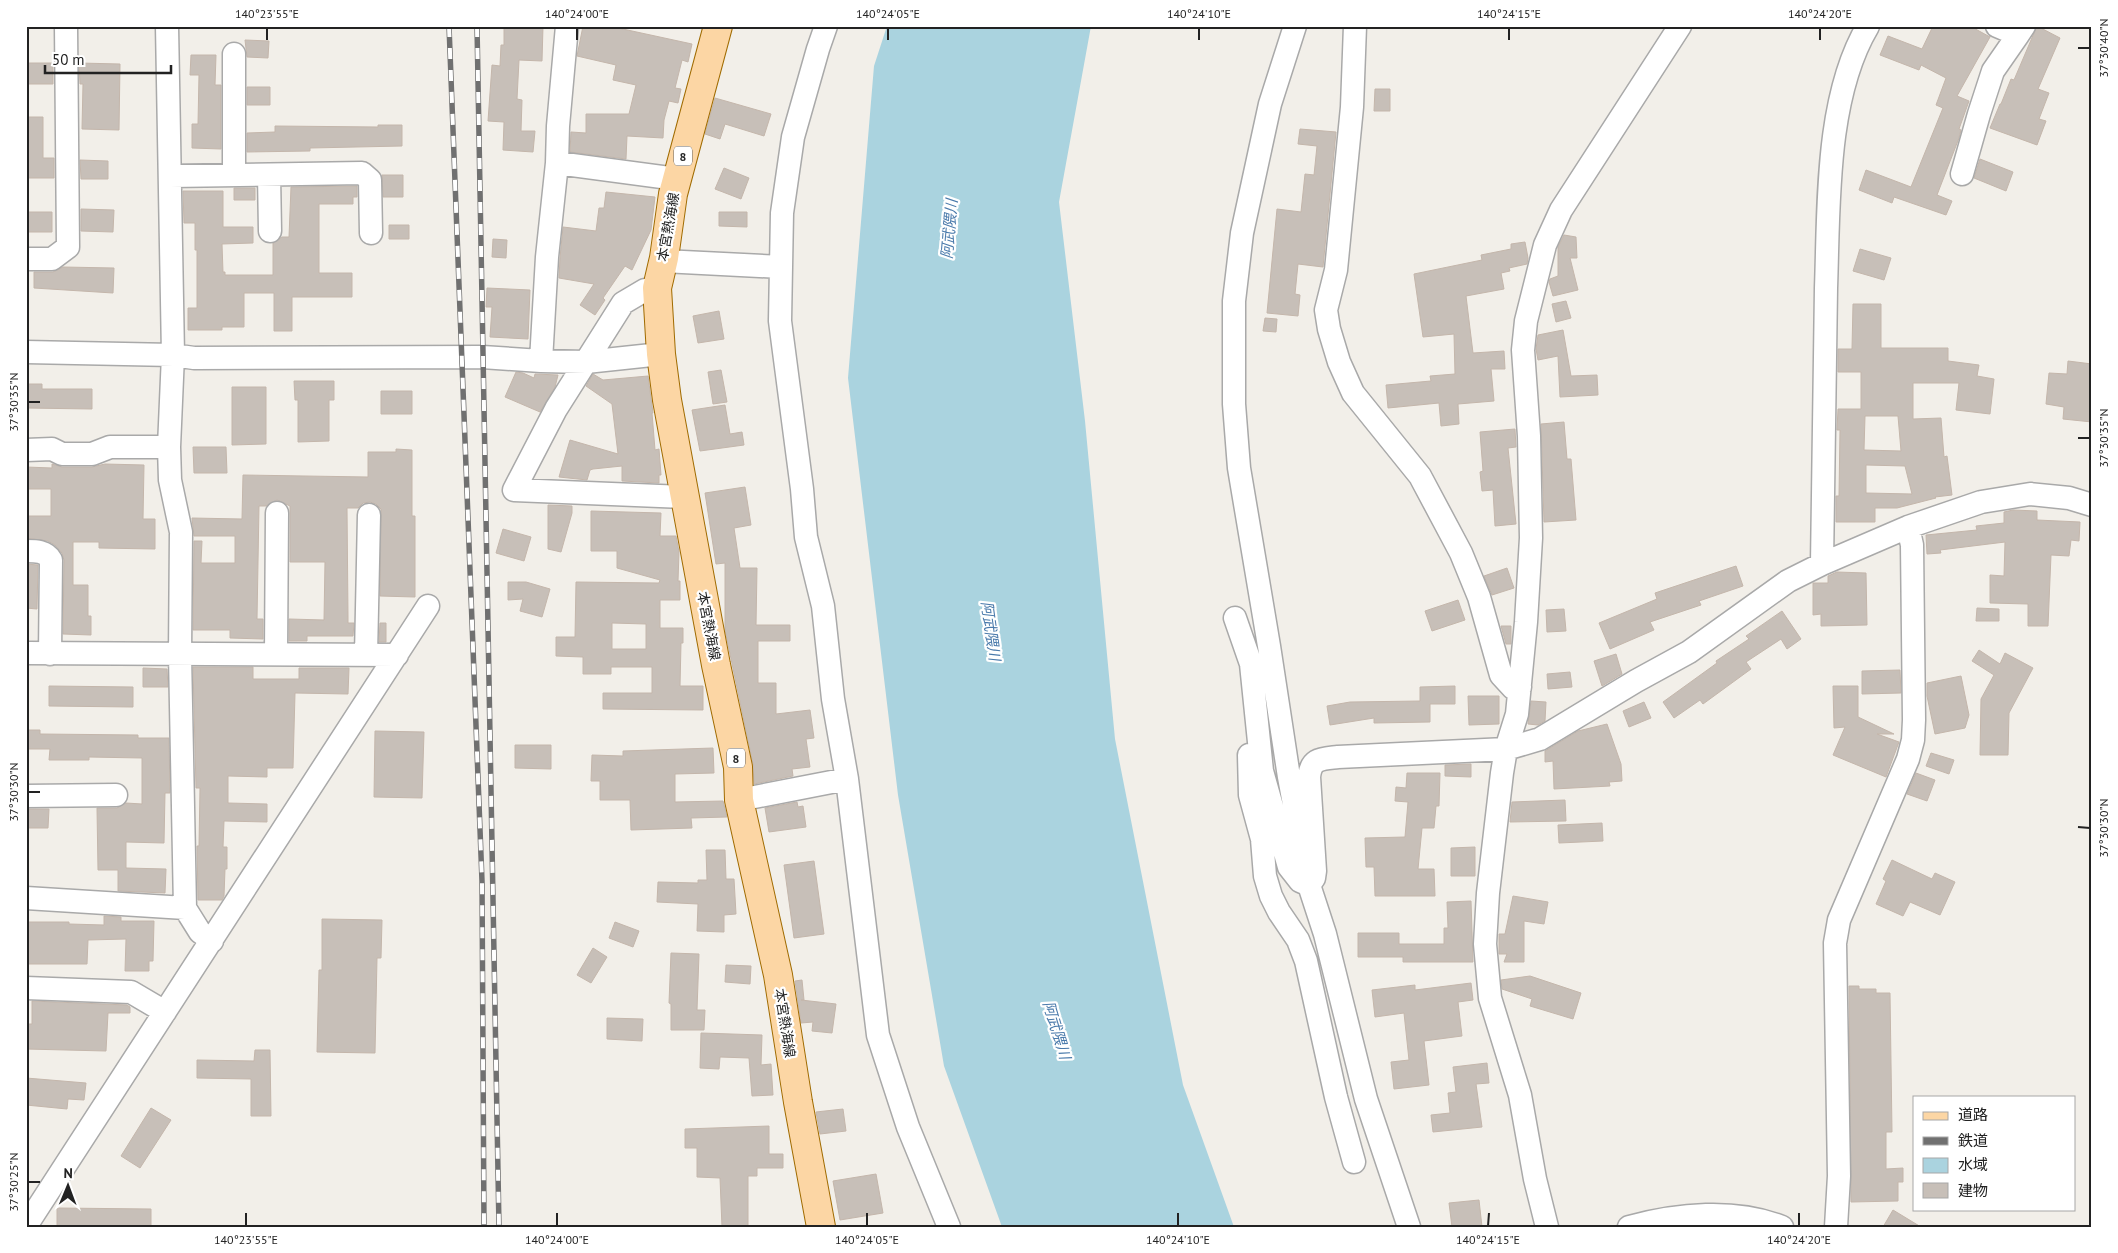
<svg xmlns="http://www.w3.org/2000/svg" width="2118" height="1253" font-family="'PT Sans','Noto Sans JP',sans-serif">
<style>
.water{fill:#aad3df}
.building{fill:#c7bfb8;stroke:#c4b6ab;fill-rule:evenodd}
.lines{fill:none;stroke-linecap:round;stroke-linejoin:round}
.minor-casing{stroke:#a9a9a9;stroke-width:25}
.major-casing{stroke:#a06b00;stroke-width:30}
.minor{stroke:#fff;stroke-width:22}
.major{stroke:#fcd6a4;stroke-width:28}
.rail-casing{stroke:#707070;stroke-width:5.5}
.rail{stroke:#fff;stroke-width:4;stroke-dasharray:11;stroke-linecap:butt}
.ticks{fill:none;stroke:#222;stroke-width:2}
.labels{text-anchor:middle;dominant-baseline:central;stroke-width:4.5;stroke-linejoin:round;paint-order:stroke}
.shield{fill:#fff;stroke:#646464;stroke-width:1}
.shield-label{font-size:12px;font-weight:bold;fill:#222}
.street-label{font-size:14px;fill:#222;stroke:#fff}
.water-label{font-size:15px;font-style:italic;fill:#4a7aab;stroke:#fff}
.neatline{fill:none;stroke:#222;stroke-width:2}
.ticks-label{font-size:12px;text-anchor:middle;fill:#222}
</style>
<rect width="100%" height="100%" fill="#f2efe9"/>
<path class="water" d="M887,26H1091L1059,202L1085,421L1115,739L1183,1085L1234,1227H1002L944,1066L898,795L848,378L874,66Z"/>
<path class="building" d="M504,26H543L542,61L519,60L517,99L522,100L521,131H535L533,152L503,150L504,122L488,121L492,65L500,66L501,45H504Z
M583,26H609L692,44L688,62L682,60L675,88L681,89L678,103L669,101L664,120L663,138L627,136L626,159L570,152L571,132L586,133V114H629L636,85L613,80L616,65L577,56Z
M1933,26H1970L1990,37L1957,96L1969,101L1959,129L1961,130L1959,138L1937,195L1952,201L1946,215L1894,197L1892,203L1859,190L1866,170L1911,187L1943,108L1936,105L1946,78L1921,65L1919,70L1880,55L1888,36L1922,49Z
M2037,26L2060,38L2038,89L2049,93L2039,119L2046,121L2037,145L1990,128L2000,104H2001L2011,79L2014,80Z
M245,40L269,41L268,58L247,57Z
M191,55H216L215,85H221V149L192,148V124H198L199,75H190Z
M26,63H53V84H26Z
M79,63L120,64L119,130L82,129L83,84H80Z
M247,87H270V105H247Z
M1375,89H1390V111H1374Z
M715,98L771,114L764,136L725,124L720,139L705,134Z
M26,117H43V158H54V178H26Z
M378,125H402V146L310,148V151L247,152V133L275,132V126L378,127Z
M1300,129L1336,132L1323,267L1298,264L1295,294L1300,295L1298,316L1267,313L1277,209L1301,212L1305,174L1314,175L1317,146L1298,144Z
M1980,159L2013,172L2006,191L1974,178Z
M80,160L108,161V179H81Z
M724,168L749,178L741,199L715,189Z
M382,175H403V197H383Z
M357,186V197H353V204H319V273H352V297H292V331H274V293H244V327H222V330H188V308H197V250H195V223H184L183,191H223V227H253V243L222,244L223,272H225V275H273V243L282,237H289L291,187Z
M234,188H255V200H234Z
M606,192L655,197L651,230L632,270L625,266L603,298L605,300L595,315L580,305L594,284L559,278L560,258L563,227L596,231L599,208H604Z
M81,209L114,210L113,232L81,231Z
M26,212H52V232H26Z
M719,212H747V227L719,226Z
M389,225H409V239H389Z
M1564,235L1576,237L1577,258H1570L1578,290L1553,296L1549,282L1550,279L1558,276V247Z
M493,239L507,240L506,258L492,257Z
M1525,242L1528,258L1527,264L1509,268L1510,271L1501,273L1504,289L1466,296L1473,353L1504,351L1505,369H1491L1494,401L1458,404L1459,424L1441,426L1439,403L1388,408L1386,385L1431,381L1430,376L1455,374L1454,334L1423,337L1414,274L1482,260L1481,255L1511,249V244Z
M1860,249L1891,258L1884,280L1853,271Z
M63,267L114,268L113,293L34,288V272H53Z
M487,288L530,290L528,339L490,337L492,307H486Z
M1566,301L1571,318L1556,322L1552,304Z
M1853,304H1881V348H1948V361L1979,365L1977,376L1994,379L1990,414L1956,410L1959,383H1913V419L1941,418L1944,457L1947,456L1952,495L1935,497L1936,498L1897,508H1875V522H1836V496H1839L1840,430H1837L1838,409H1861V372H1838V349H1852ZM1865,416H1898L1901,451L1864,450ZM1866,465L1905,466L1912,494L1866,493Z
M719,311L724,339L698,343L693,316Z
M1265,318L1277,319L1276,332L1263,331Z
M1563,330L1571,376L1597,375L1598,395L1560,397L1558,356L1538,360L1536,349L1538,335Z
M2068,361L2092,364V422L2063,419L2064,407L2046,404L2049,373L2067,374Z
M721,370L727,402L713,404L708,372Z
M516,372L523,373L534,378L535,374L558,375L555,387L540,412L505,397Z
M593,374L603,380L648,376L653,413H652L655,450L659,449L661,475H659V483L622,481V466L593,469L590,470L587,480L559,477L570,440L618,454L612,404L586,386Z
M294,381H334V400H329V441L298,442V400H295Z
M26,384H42V389H92V409L26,408Z
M232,387H266V444L232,445Z
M381,391H412V414H381Z
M725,405L730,434L742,432L744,445L700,451L692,410Z
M1564,422L1567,459H1571L1576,520L1544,522L1541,424Z
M1515,429L1516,447L1508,448L1516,524L1495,526L1493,490L1482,491L1480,472L1483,471L1480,432Z
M193,447H226L227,473H194Z
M396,449L412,450V516H415V597L380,596L381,509L376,504L370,502L363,503L358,508H347L348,617V623H354L353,636H307V641H289V619L324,620L325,562H290V506L277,500L266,506H259L257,619H263V639L230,638V630H193L194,541H202L201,563H235V536H194L192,518L242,519L243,475L368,477V452H396Z
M52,464L62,467H92L105,464L144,465L143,519H155V549L99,548V542H73V585H88V616H91V635L63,634L64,560L62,553L55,545L48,541L26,538V516H51V489H26V467L52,468Z
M745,487L751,525L734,528L740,568H757L756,625H790V641H758V683H776V714L810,710L814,738L806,739L810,767L792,769L793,776L754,784L753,764L725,630V563L716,564L705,493Z
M548,505L572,506V513L561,552L548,549Z
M2013,510L2037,511V520L2080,522L2079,541L2071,540L2069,556L2051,555L2048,626H2028V604L1990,603V575L2004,576L2005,542L1940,550L1941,553L1927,554L1926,535L1977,530L1976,526L2004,523V512Z
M591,511L661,513L660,536H676L679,552L678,581H680V600H660V628H683V643H681L680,686H703V710L603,709V693H652V667H611V674H583V657L556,656V637H575L576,582L659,583L660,580L617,568V551H591ZM612,623L646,624V649H612Z
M503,529L531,537L524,561L496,553Z
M26,564L38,565L37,609L26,608Z
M1736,566L1743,586L1699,601L1701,605L1650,622L1654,630L1610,649L1599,623L1657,599L1655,593Z
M1507,568L1514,588L1492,595L1484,576Z
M1837,572L1866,573L1867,625L1821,626V614L1813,615V583H1828V576Z
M508,582H526L550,589L542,617L520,611L523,599L508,600Z
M1458,600L1465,620L1432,631L1425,611Z
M1977,608L1999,609V621H1976Z
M1564,609L1566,631L1547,632L1546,610Z
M1782,611L1801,639L1787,649L1781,639L1746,662L1751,669L1703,704L1700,700L1674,718L1663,702L1717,663L1716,661L1749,639L1746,636Z
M380,623H386V642H379Z
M1501,626H1511V644H1506Z
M1979,650L2000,664L2005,653L2033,668L2009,713L2008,755H1980L1981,699L1994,675L1972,661Z
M1616,654L1622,674L1602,686L1594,661Z
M193,667H253V679H299V668H349L348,694L295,693L293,768H267V777L228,776V803L267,804V822L224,821L223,847H227V869H225L224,896L222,900H198L197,846H199L200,788H196Z
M143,668L167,669L168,687H143Z
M1900,670L1901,693L1862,694V671Z
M1570,672L1572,687L1548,689L1547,674Z
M1961,676L1969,715L1965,728L1935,734L1927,696V683Z
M49,686L133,687V707L49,706Z
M1455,686V704H1430V722L1374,723V718L1330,725L1327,706L1350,702L1420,701V687Z
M1833,686H1858V717L1894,734H1877L1899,742L1886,777L1833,755L1845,727L1834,728Z
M1468,696H1499V724L1469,725Z
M1531,701L1546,702L1545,721L1538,725L1528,724Z
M1644,702L1651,718L1629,727L1623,711Z
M1607,724L1621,764L1622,781L1609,782L1610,786L1554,789L1553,761L1545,762V751L1578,731Z
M26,730H40V734L138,735V738H169L170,793H165L164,843L126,842V868L166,869L165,893L118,891V870H98L97,808H117L126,803L142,804V758L89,757V760H49L50,749H26Z
M375,731L424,732L422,798L374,797Z
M515,745H551V769L515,768Z
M713,748L714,773L675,774V802L723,801L727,817L691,818L692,828L631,830L630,800H600V781H591L592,755L623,756V751Z
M1931,753L1954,760L1949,774L1926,766Z
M1471,764V777L1445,776V765Z
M1407,773H1440L1439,806H1436L1434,828H1422L1418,869H1434L1435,896H1375L1374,867H1366L1365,838L1405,837L1408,802L1395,801L1396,787L1406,788Z
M1916,773L1935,780L1927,801L1907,794Z
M1565,800L1566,821L1510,822L1512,802Z
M797,802L798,807L803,806L806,827L769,832L765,808Z
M26,809H49L48,828H26Z
M1602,823L1603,841L1559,843L1558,825Z
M1475,847V876H1451V848Z
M706,850H725L726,879H734L736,914L724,915V932L697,931L698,904L657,902L658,882L698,883V880H707Z
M1892,860L1932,879L1935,873L1955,882L1940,915L1910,902L1903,916L1876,904L1886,881L1883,879Z
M814,861L824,934L794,938L784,865Z
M1513,896L1548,902L1544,924L1524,921V962H1504L1507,954H1499V934H1505Z
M1471,901L1473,962H1403V957H1358V933H1399V944H1444V928H1448L1447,902Z
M104,916L121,917V921H154L153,961H149V971H125L126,939L88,940L87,964H26V922H69V924L104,925Z
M322,919L382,920L381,958H377L375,1053L317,1052L319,970H322Z
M615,922L639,931L633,947L609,938Z
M593,948L607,957L591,983L577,975Z
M671,953L699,954L697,1010H705L704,1030H671V1004L669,1003Z
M726,965L751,966L750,984L725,982Z
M1530,976L1581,993L1573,1019L1530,1006L1532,999L1502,989L1501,980Z
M802,980L804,1000H801L836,1004L832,1033L812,1031L813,1022L801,1023L795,981Z
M1471,983L1473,1000L1458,1002L1462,1036L1424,1041L1429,1085L1394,1089L1391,1062L1409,1060L1404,1013L1375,1017L1372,990L1415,985V990Z
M1849,986H1859V989H1876V993H1890L1892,1132H1886V1169L1903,1168V1182H1898V1201L1851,1202Z
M32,1001L127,1005L130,1007V1013H108L106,1051L26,1049V1024H32Z
M607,1018L643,1019L642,1041L607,1039Z
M701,1033L762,1035L761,1065L771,1064L773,1095L752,1096L749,1058L720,1057L719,1069L700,1068Z
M255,1050H270L271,1116H251V1079L197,1078V1060L254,1061Z
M1487,1063L1489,1083L1476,1084L1482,1127L1433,1132L1431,1115L1450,1113L1448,1093L1456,1092L1453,1067Z
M26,1078L86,1083L84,1100L68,1099L67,1109L26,1105Z
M151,1108L171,1120L140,1168L121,1156Z
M843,1109L846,1131L820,1134L816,1112Z
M769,1126V1154H783V1168H757V1176H748V1227H722L720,1178L697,1177V1148H685V1129Z
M876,1174L883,1213L840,1220L833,1181Z
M1479,1200L1482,1227H1452L1449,1203Z
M57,1208L151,1209V1227H57Z
M1893,1210L1921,1227H1883Z"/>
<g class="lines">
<g class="minor-casing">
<path id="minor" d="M167,26L173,355L169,447L170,480L181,532L180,655L185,908L200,932L212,941
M826,26L818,49L793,137L782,213L780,321L802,489L806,537L823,606L833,699L847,779L878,1035L908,1127L949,1227
M1295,26L1270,104L1242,233L1234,301V404L1239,468L1269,646L1289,777L1309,885L1325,934L1366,1099L1409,1227
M1355,26L1352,107L1336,270L1326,310L1329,329L1339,362L1353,393L1420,476L1461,553L1479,597L1501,675L1513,688L1520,687
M1997,26L2018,35L2024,26
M234,54V175
M557,163L677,179
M1962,174L1979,114L1993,71L2018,35
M269,175L270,231
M171,176L362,173L370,180L371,233
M26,259H52L68,247L66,26
M663,261L781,267
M657,288L645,290L623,303L556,409L514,490L684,497
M26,352L173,355L194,358L482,357L541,361L547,257L557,163L558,126L567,26
M541,361L586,362L661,354
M26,450L52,449L62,454H92L110,447H169
M26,551C36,551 46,551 51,560L50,654
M1822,564L1908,527L1981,502L2030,494L2069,498L2092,505
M1235,618L1251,664L1262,771L1289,867L1300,881L1309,885L1314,878L1315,871L1309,777C1311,758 1321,759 1338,757L1506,749L1540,739L1636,681L1689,652L1788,581L1822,564C1823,472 1824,380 1826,288C1829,207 1825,98 1868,26
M26,653L397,655
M276,653L277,513
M366,655L369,515
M1249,755L1250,795L1262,839L1265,876L1271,896L1279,912L1298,940L1306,961L1336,1097L1354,1162
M26,796L116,795
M739,800L847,779
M26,898L185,908
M26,988L131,992L165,1012
M26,1226L428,606
M1547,1227L1535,1179L1520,1095L1490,998L1485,944L1488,893L1502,773L1506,749L1517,714L1526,622L1531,538L1529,436L1523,350L1526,321L1545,245L1561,210L1680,26
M1629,1227C1677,1214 1735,1208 1782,1227
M1836,1227L1839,1176L1835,943L1839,920L1908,759L1913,740L1914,720L1912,545L1908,527"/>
</g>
<g class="major-casing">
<path id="major" d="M718,26L673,194L664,258L657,288L661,354L667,400L716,665L738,767L739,800L778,975L798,1102L821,1227"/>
</g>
<use href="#minor" class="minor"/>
<use href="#major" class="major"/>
<g class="rail-casing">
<path id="rail" d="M449,26L482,881L484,1227
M477,26L499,1227"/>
</g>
<use href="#rail" class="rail"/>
</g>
<path class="ticks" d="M267,40V28M577,40V28M888,40V28M1199,40V28M1509,40V28M1820,40V28M2078,48H2090M28,402H40M2078,438H2090M28,792H40M2078,827L2090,828M28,1182H40M246,1226V1213M557,1226V1213M867,1226V1213M1178,1226V1213M1488,1226L1489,1213M1799,1226V1213"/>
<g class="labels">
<g class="shield">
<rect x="674" y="146.5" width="18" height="19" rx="4"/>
<rect x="727" y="748.5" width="18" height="19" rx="4"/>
</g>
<g class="shield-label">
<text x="683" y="156">8</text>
<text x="736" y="758">8</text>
</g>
<g class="street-label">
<text transform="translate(668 227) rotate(-80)">本宮熱海線</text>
<text transform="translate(709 626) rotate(79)">本宮熱海線</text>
<text transform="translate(785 1023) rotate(81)">本宮熱海線</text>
</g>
<g class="water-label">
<text transform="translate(949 229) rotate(-85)">阿武隈川</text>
<text transform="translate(991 631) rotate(82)">阿武隈川</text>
<text transform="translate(1057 1030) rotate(73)">阿武隈川</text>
</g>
</g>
<rect width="2118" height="1253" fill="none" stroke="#ffffff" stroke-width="55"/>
<rect x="1913" y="1096" width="162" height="115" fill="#ffffff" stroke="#a7a7a7"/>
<rect x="1923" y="1112" width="25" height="8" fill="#fcd6a4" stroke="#a7a7a7"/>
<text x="1958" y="1120" font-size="15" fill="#222222">道路</text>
<rect x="1923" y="1137" width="25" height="8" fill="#707070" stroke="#a7a7a7"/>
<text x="1958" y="1146" font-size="15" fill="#222222">鉄道</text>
<rect x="1923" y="1158" width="25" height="15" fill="#aad3df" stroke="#a7a7a7"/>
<text x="1958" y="1170" font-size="15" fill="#222222">水域</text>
<rect x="1923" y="1183" width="25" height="15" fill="#c7bfb8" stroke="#a7a7a7"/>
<text x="1958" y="1196" font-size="15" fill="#222222">建物</text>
<g transform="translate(68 1186) rotate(1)" stroke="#ffffff" stroke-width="4" paint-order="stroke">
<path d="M0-4L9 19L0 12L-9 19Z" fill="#222222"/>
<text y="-8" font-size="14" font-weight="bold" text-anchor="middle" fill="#222222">N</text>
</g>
<path d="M45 65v8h126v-8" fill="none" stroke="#222222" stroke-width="2.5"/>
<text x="52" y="65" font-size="15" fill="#222222" stroke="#ffffff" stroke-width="4" paint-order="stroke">50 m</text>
<rect x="28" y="28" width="2062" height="1198" class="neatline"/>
<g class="ticks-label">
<text x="267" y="18">140°23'55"E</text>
<text x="577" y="18">140°24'00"E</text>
<text x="888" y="18">140°24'05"E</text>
<text x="1199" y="18">140°24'10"E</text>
<text x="1509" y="18">140°24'15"E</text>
<text x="1820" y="18">140°24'20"E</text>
<text transform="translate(2104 48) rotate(-90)" y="4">37°30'40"N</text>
<text transform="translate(14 402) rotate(-90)" y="4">37°30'35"N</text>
<text transform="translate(2104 438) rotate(-90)" y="4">37°30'35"N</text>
<text transform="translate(14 792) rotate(-90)" y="4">37°30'30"N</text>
<text transform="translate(2104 828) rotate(-90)" y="4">37°30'30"N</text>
<text transform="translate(14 1182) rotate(-90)" y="4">37°30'25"N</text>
<text x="246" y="1244">140°23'55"E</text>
<text x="557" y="1244">140°24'00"E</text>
<text x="867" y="1244">140°24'05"E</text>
<text x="1178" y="1244">140°24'10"E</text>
<text x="1488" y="1244">140°24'15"E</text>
<text x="1799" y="1244">140°24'20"E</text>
</g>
</svg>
